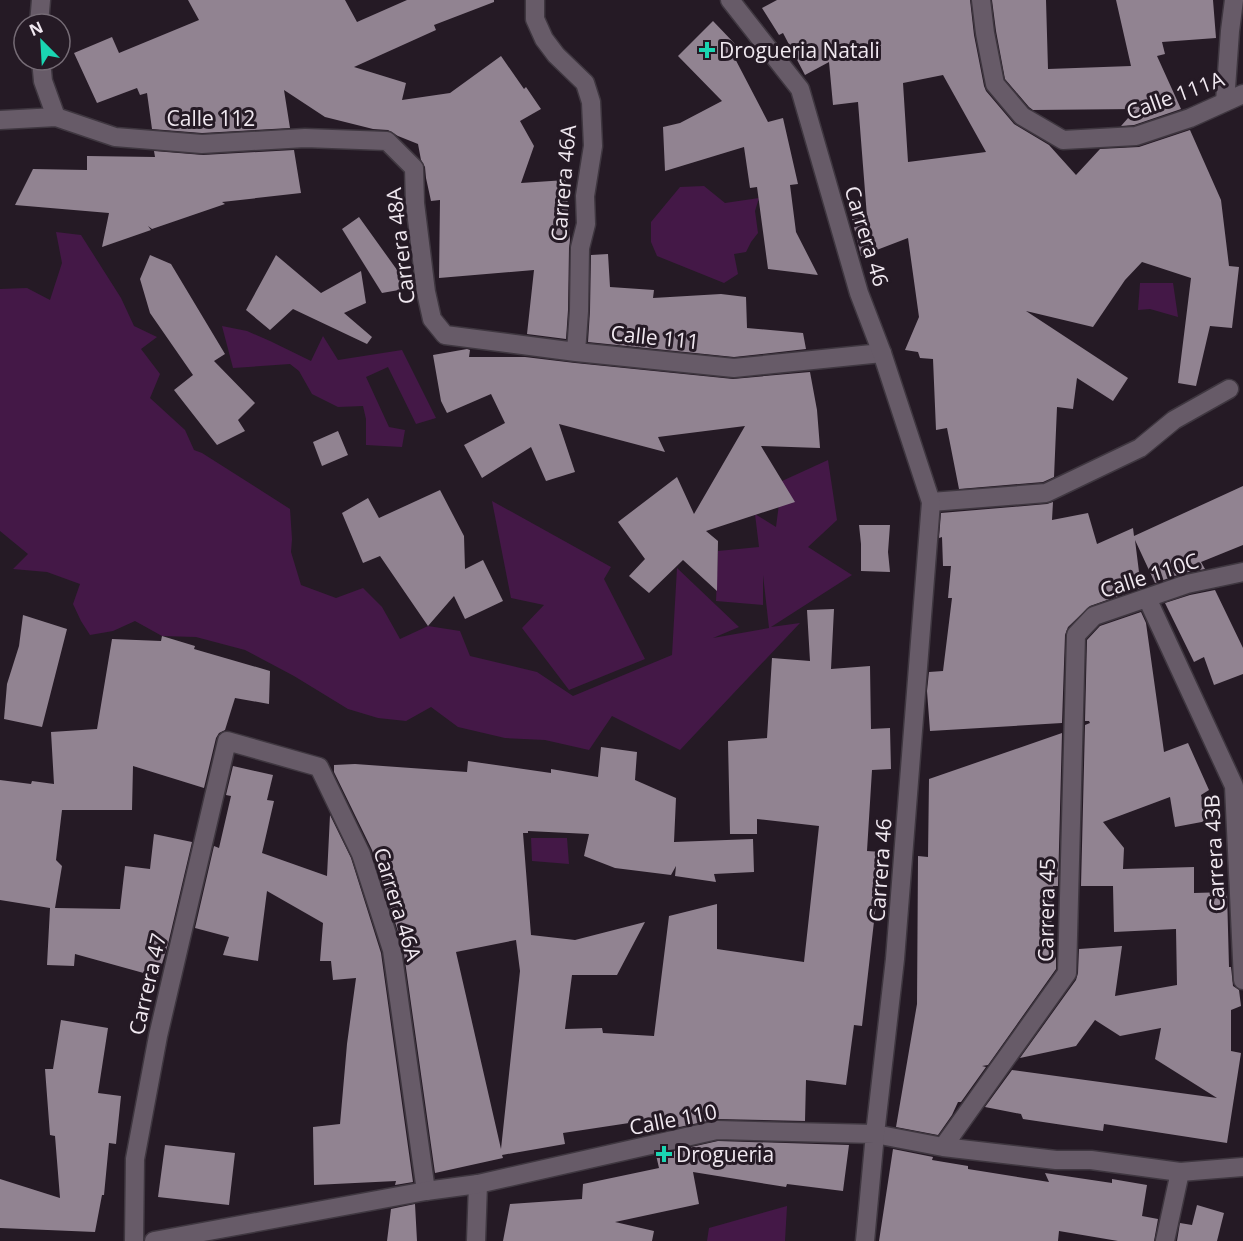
<svg xmlns="http://www.w3.org/2000/svg" width="1243" height="1241" font-family="'Open Sans',sans-serif">
<style>
.green{fill:#441847}
.building{fill:#918391;fill-rule:evenodd}
.lines{fill:none;stroke-linecap:round;stroke-linejoin:round}
.street-casing{stroke:#3f3740;stroke-width:21}
.secondary-casing{stroke:#3f3740;stroke-width:21}
.street{stroke:#675b68;stroke-width:18}
.secondary{stroke:#675b68;stroke-width:18}
.poi-dot{fill:#1ad5b2;stroke:#251a25;stroke-width:2}
.labels{text-anchor:middle;dominant-baseline:central;stroke-width:6;stroke-linejoin:round;paint-order:stroke}
.poi-label{font-size:21px;fill:#f0e8f0;stroke:#251a25;text-anchor:start}
.street-label{font-size:21px;fill:#f0e8f0;stroke:#251a25}
</style>
<rect width="100%" height="100%" fill="#251a25"/>
<path class="green" d="M704,186L725,203L759,198L755,211L758,233L751,242L746,252L734,254L738,274L724,283L657,256L651,242V222L680,187Z
M56,232L81,235L121,298L134,326L157,337L141,349L160,374L150,398L185,430L194,450L202,453L290,509L292,539L291,552L301,585L336,598L363,588L382,607L400,639L428,626L460,631L470,656L537,672L573,696L672,655L677,568L739,627L713,638L769,628L763,575V605L716,601L718,551L759,547L755,514L776,527L782,481L828,460L837,520L808,547L852,575L771,627L800,623L680,750L612,716L589,750L545,740L505,738L458,727L431,707L406,721L378,718L348,709L294,676L245,650L196,637L162,636L135,621L113,631L90,635L81,621L73,604L80,584L47,572L13,569L28,554L0,531V289L27,288L50,300L62,263Z
M1140,283H1173L1178,317L1150,309L1138,310Z
M222,326L247,331L270,341L311,361L323,336L338,360L402,350L436,418L416,424L388,367L366,377L389,427L405,430L402,447L366,445V419L363,406L338,407L312,394L299,371L290,364L233,368Z
M492,501L611,567L604,579L645,659L569,690L522,628L544,605L511,598Z
M567,838L569,864L532,861L531,838Z
M787,1206L785,1241H707L709,1228Z"/>
<path class="building" d="M188,0H345L357,22L407,0H494V2L434,25L436,30L354,67L406,83L402,100L450,93L501,56L524,89L526,87L541,109L520,121L534,146L521,183L566,180L570,240L569,248L568,310L566,339L527,334L534,270L439,278L440,200L431,201L426,178L425,167L421,160L418,144L398,136L388,130L373,129L325,117L284,90L290,128L202,133L152,129L147,93L140,95L137,88L97,103L74,53L112,37L119,53L199,20Z
M777,0H970L974,35L984,86L986,91L1014,124L1049,145L1076,175L1100,149L1139,147L1190,130L1221,200L1229,266L1239,267L1232,328L1210,326L1196,386L1178,383L1191,278L1142,262L1125,280L1093,327L1026,311L1128,378L1113,401L1077,378L1073,409L1057,407L1054,477L1043,482L959,489L947,428L936,430L933,359L920,358L918,352L905,350L919,317L908,238L861,256L852,219L867,217L858,102L833,105L829,62L805,75L783,33L779,35L762,8ZM943,75L986,152L908,162L903,83Z
M992,0H1046L1048,69L1131,66L1116,0H1213L1216,38L1162,42L1165,54L1157,56L1181,109L1134,125L1121,126L1136,109L1033,110L1029,107L1005,79L996,31Z
M713,21L735,44L730,49L768,122L783,118L798,184L790,185L796,232L818,275L768,269L757,187L750,188L744,147L665,171L663,127L680,123L722,101L678,56Z
M294,150L301,193L222,202L225,204L152,229L148,226L151,230L102,247L109,213L15,205L33,169L87,170V156L155,157L154,151L203,155Z
M359,217L410,288L382,293L342,229Z
M608,254L610,287L654,290L653,298L721,294L746,297L747,328L803,333L806,349L734,357L588,342L590,311L591,255Z
M150,255L171,264L225,354L214,361L255,403L238,420L245,431L217,445L174,390L193,375L150,313L140,279Z
M276,255L321,293L361,271L366,303L344,313L372,337L367,344L293,309L270,330L246,310Z
M467,349L470,350L469,357H525L575,363L733,379L810,372L817,410L820,448L761,446L795,502L706,531L718,541L717,591L683,560L649,593L629,576L645,559L618,522L677,477L694,514L745,426L658,437L665,452L559,424L575,472L546,481L531,447L482,478L464,445L505,423L491,394L447,413L441,401L433,355Z
M338,431L348,455L322,466L313,442Z
M1243,486V545L1201,562L1205,569L1183,573L1155,583L1135,540L1141,588L1090,606L1068,627L1065,635L1062,723L930,731L927,691L929,672L943,671L952,598H948L951,566H943L942,537L939,538L941,513L1047,504L1053,502L1052,520L1088,513L1097,544L1133,528L1134,536Z
M440,490L464,536L465,569L483,560L503,601L465,619L454,596L428,626L380,556L363,563L342,513L368,498L379,518Z
M859,525H890L888,552L890,572L861,571V544Z
M1215,590L1243,648V674L1214,685L1204,657L1194,662L1165,603L1190,595Z
M834,609L831,669L870,666L871,729L890,728L891,769L872,770L867,851L882,852L862,1026L854,1025L846,1085L806,1080L805,1121L717,1119L651,1133L649,1120L563,1133L565,1144L502,1155L503,1158L435,1173L403,947L372,850L334,772V765L355,764L467,772L468,761L551,773V769L598,777L601,747L637,752L635,780L676,798L674,842L753,839L754,872L714,874L716,882L675,876L676,866L671,875L615,868L584,856L589,834L528,831V833H523L531,935L575,940L645,922L617,975H572L565,1029L602,1028L603,1033L654,1036L669,916L717,904V949L804,962L819,826L757,819V834H730L728,741L767,738L772,658L810,661L807,610ZM516,940L520,971L501,1149L456,952Z
M1141,612L1146,623L1164,752L1188,743L1209,790L1201,795L1207,821L1175,827L1170,797L1103,822L1124,848L1123,869L1194,867V893L1227,892L1229,967H1231L1233,986L1239,990L1241,1006L1231,1010V1051L1241,1053L1227,1143L1104,1124L1103,1131L1023,1119L1021,1114L985,1107L1012,1070L1217,1098L1155,1059L1161,1028L1120,1036L1095,1020L1076,1046L1020,1058L1076,980L1078,973L1079,949L1122,946L1115,996L1177,985L1176,929L1114,932L1113,886H1081L1085,725L1090,723L1089,721H1085L1087,640L1100,626Z
M23,615L67,629L42,727L4,719L7,684L19,646Z
M162,636L195,646L194,649L270,671L269,704L235,698L225,730L219,733L216,738L204,788L133,766L132,810H62L56,860L62,866L55,908L120,909L125,866L150,869L154,834L192,842L168,944L158,977L75,954L74,966L47,965L50,908L0,900V780L31,784L32,781L54,784L51,732L97,729L112,639L161,641Z
M1062,733L1058,886H1053L1050,952L1056,951V969L988,1065L982,1066L986,1067L961,1102H958L952,1115L938,1135L896,1127L917,1004L918,856L928,857L929,779Z
M233,766L273,775L267,800L274,801L262,853L327,876L330,815L351,858L381,953L413,1182L395,1185L396,1181L314,1185L313,1127L340,1124L347,1044L356,978L333,980L331,961H320L323,923L267,891L258,961L223,955L229,937L195,928L214,846L219,848L231,796L226,795Z
M61,1020L108,1028L98,1093L121,1096L116,1144L109,1143L104,1195H102L95,1232L0,1228V1179L60,1198L55,1136L50,1135L45,1069H53Z
M718,1141L849,1145L843,1191L787,1184L786,1187L693,1172L699,1204L615,1222L654,1231L652,1241H503L510,1204L582,1199L583,1184L659,1168L656,1155Z
M165,1145L235,1153L229,1205L158,1197Z
M893,1149L933,1157L932,1160L968,1166V1169L1049,1182L1045,1173L1112,1183V1179L1147,1185L1142,1216L1158,1219L1154,1241H1118L1059,1231L1058,1241H879Z
M415,1204L417,1241H387L391,1209Z
M1197,1205L1224,1213L1217,1241H1177L1180,1223L1192,1225Z"/>
<g class="lines">
<g class="street-casing">
<path id="street" d="M535,0V19L544,39L556,55L585,83L591,102L593,146L585,196L586,224L580,248L579,311L576,352
M981,0L985,33L995,84L1022,116L1063,140L1136,136L1190,118L1243,94
M39,24L41,0
M41,60L43,81L56,117
M1225,102L1230,31L1234,0
M0,120L56,117L115,137L202,144L305,138L387,141L414,168L415,203L426,292L432,319L445,335L576,352L734,368L882,353
M931,502L1046,493L1140,448L1174,420L1229,389
M1147,598L1234,786L1243,980
M875,1134L943,1147L1056,1160H1091L1180,1172L1243,1167
M943,1147L1067,973L1076,635L1094,616L1187,584L1243,572
M134,1241L135,1159L158,1036L227,741L319,767L361,854L392,950L426,1191
M476,1241L478,1184
M1165,1241L1180,1172"/>
</g>
<g class="secondary-casing">
<path id="secondary" d="M730,0L800,89L859,293L882,353L931,502L895,959L875,1134L865,1241
M154,1241L426,1191L478,1184L717,1130L875,1134"/>
</g>
<use href="#street" class="street"/>
<use href="#secondary" class="secondary"/>
</g>
<g class="poi-dot">
<path d="M704 41h6v6h6v6h-6v6h-6v-6h-6v-6h6z"/>
<path d="M661 1145h6v6h6v6h-6v6h-6v-6h-6v-6h6z"/>
</g>
<g class="labels">
<g class="poi-label">
<text x="719" y="50">Drogueria Natali</text>
<text x="676" y="1154">Drogueria</text>
</g>
<g class="street-label">
<text transform="translate(1175 95) rotate(-20)">Calle 111A</text>
<text x="211" y="118">Calle 112</text>
<text transform="translate(563 183) rotate(-85)">Carrera 46A</text>
<text transform="translate(867 236) rotate(73)">Carrera 46</text>
<text transform="translate(400 246) rotate(-97)">Carrera 48A</text>
<text transform="translate(655 337) rotate(6)">Calle 111</text>
<text transform="translate(1149 575) rotate(-18)">Calle 110C</text>
<text transform="translate(1214 853) rotate(-93)">Carrera 43B</text>
<text transform="translate(880 870) rotate(-86)">Carrera 46</text>
<text transform="translate(398 904) rotate(73)">Carrera 46A</text>
<text transform="translate(1046 910) rotate(-89)">Carrera 45</text>
<text transform="translate(147 984) rotate(-77)">Carrera 47</text>
<text transform="translate(673 1119) rotate(-11)">Calle 110</text>
</g>
</g>
<g transform="translate(42 42) rotate(336)"><circle r="28" fill="#251a25" stroke="#766c76" stroke-width="1.5"/>
<path d="M0-4.5L10 22L0 15L-10 22Z" fill="#1ad5b2"/>
<text y="-9" font-size="16" font-weight="bold" text-anchor="middle" fill="#f0e8f0">N</text>
</g>
</svg>
